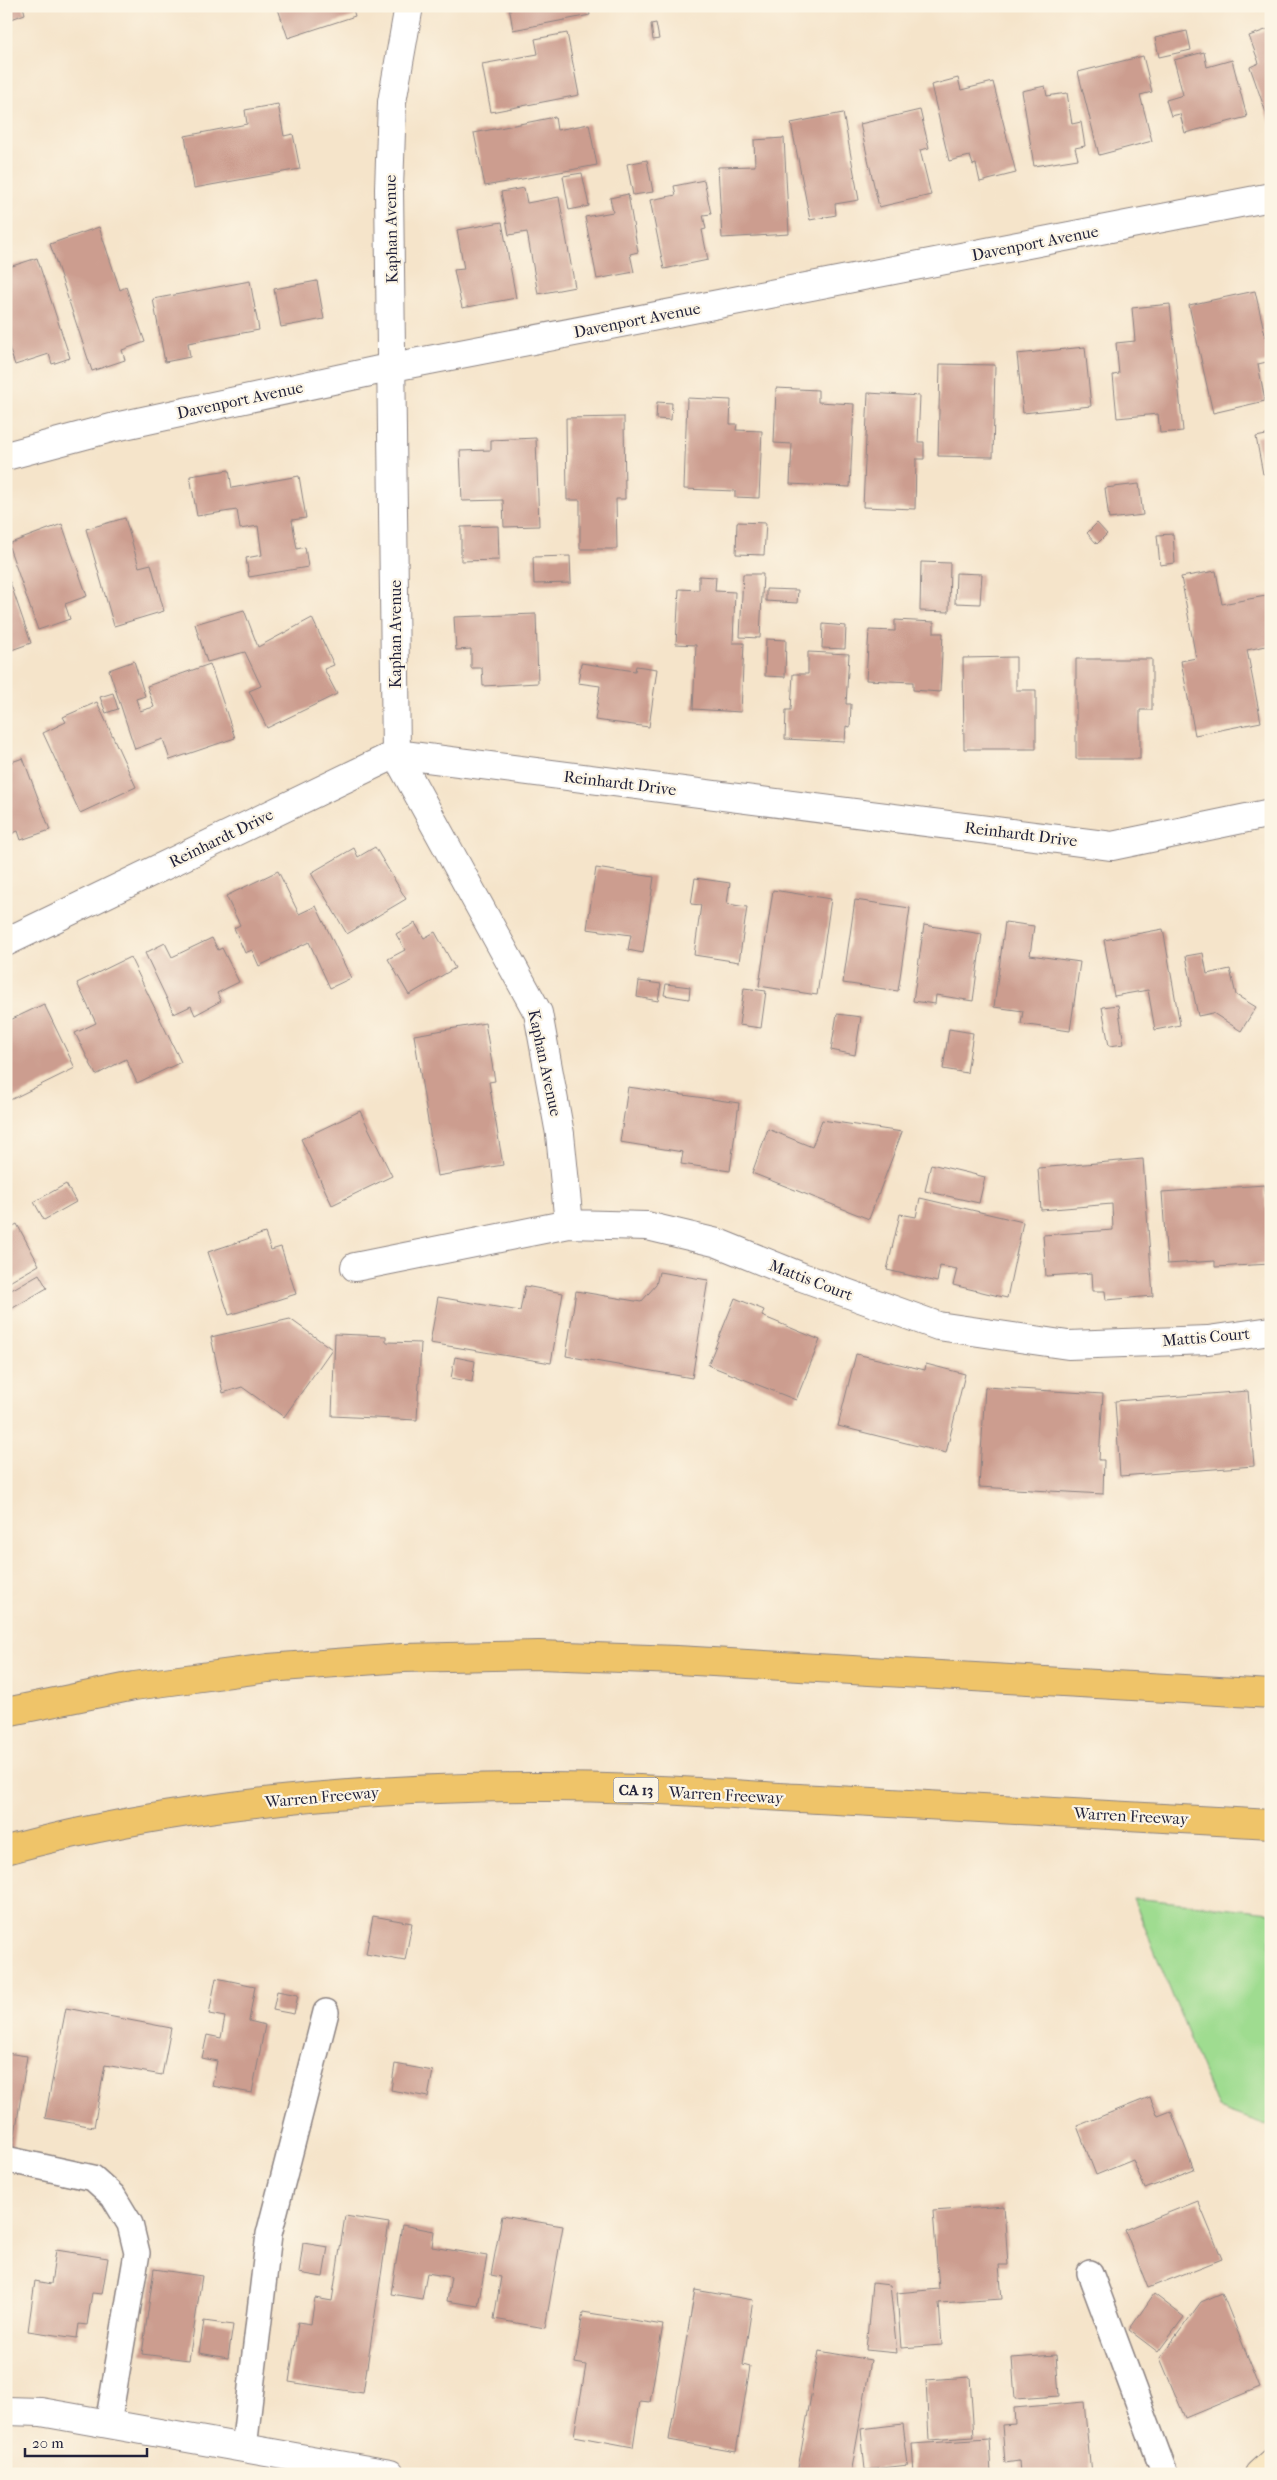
<svg xmlns="http://www.w3.org/2000/svg" width="1277" height="2480" font-family="'IM FELL French Canon',serif">
<style>
.green{fill:#9fdc90;stroke:#607f66}
.building{fill:#cc9d8f}
.lines{fill:none;stroke-linecap:round;stroke-linejoin:round}
.lane-casing{stroke:#8c8382;stroke-width:28}
.street-casing{stroke:#8c8382;stroke-width:30}
.secondary-casing{stroke:#8c8382;stroke-width:30}
.highway-casing{stroke:#8c8382;stroke-width:30}
.lane{stroke:#fff;stroke-width:25}
.street{stroke:#fff;stroke-width:28}
.secondary{stroke:#f9e7c3;stroke-width:28}
.highway{stroke:#efc469;stroke-width:28}
.labels{text-anchor:middle;dominant-baseline:central;stroke-width:4.5;stroke-linejoin:round;paint-order:stroke}
.shield{fill:#fcf5e5;stroke:#63616e;stroke-width:1}
.shield-label{font-size:15px;font-weight:bold;fill:#22223b}
.street-label{font-size:16px;fill:#22223b;stroke:#fcf5e5}
</style>
<rect width="100%" height="100%" fill="#fcf5e5"/>
<filter id="ink" filterUnits="userSpaceOnUse"><feTurbulence type="fractalNoise" baseFrequency=".02" numOctaves="2"/><feDisplacementMap in="SourceGraphic" scale="10" xChannelSelector="R" yChannelSelector="G"/><feConvolveMatrix kernelMatrix="1 2 1 2 8 2 1 2 1" color-interpolation-filters="sRGB"/></filter>
<filter id="wash" filterUnits="userSpaceOnUse"><feTurbulence type="fractalNoise" baseFrequency=".0096" numOctaves="4" result="noise"/><feDisplacementMap in="SourceGraphic" scale="20" xChannelSelector="R" yChannelSelector="G"/><feGaussianBlur stdDeviation="1.12" result="paint"/><feColorMatrix in="noise" values="0 0 0 0 0 0 0 0 0 0 0 0 0 0 0 0 0 1.4 0 .05"/><feComposite in="paint" operator="in"/></filter>
<g filter="url(#wash)">
<rect width="100%" height="100%" fill="#f5e4ca"/>
<path class="green" d="M1133,1898L1271,1912V2127L1218,2108Z"/>
<g id="blocks">
<path class="building" d="M6,6H23L25,14L6,21Z
M277,6H352L355,16L288,38Z
M509,6H588L590,15L513,30Z
M656,23L659,39L653,40L651,24Z
M1271,28V124H1270L1250,67L1259,63L1249,36Z
M1187,31L1191,50L1159,57L1155,38Z
M567,33L579,95L491,112L482,64L538,54L535,39Z
M1204,52L1207,67L1232,60L1247,117L1185,133L1180,114L1171,116L1166,100L1183,95L1174,60Z
M1143,56L1152,92L1140,95L1152,141L1099,155L1078,72Z
M958,78L961,90L993,82L1016,173L980,182L976,164L973,165L970,156L949,161L931,85Z
M1045,86L1047,96L1067,93L1072,124L1081,122L1085,146L1075,148L1078,159L1034,166L1022,91Z
M278,104L284,136L293,134L300,169L194,188L185,136L247,124L245,110Z
M920,110L929,148L920,150L931,195L879,207L860,124Z
M843,113L859,200L835,204L836,215L810,220L791,123Z
M555,117L557,130L589,124L597,165L485,186L474,133Z
M784,138L789,234L722,238L718,167L755,166L754,140Z
M647,160L653,192L633,195L627,164Z
M582,173L589,206L569,210L563,176Z
M704,180L711,214L703,215L706,229L702,230L708,260L664,269L650,200L676,195L674,186Z
M524,188L527,203L559,197L575,287L538,294L527,232L509,235L501,192Z
M628,194L638,252L630,254L634,272L597,279L585,217L613,212L610,198Z
M502,222L516,298L462,308L454,270L464,269L457,230Z
M99,227L120,290L126,287L145,342L122,350L125,360L92,371L50,244Z
M37,258L70,358L52,364L49,354L15,365L6,339V268Z
M250,281L259,330L188,343L190,357L165,362L153,299Z
M317,281L324,319L281,327L274,289Z
M1255,291L1271,361L1258,364L1265,401L1213,413L1189,305Z
M1170,304L1183,431L1160,433L1158,414L1117,418L1113,375L1119,374L1116,343L1135,341L1132,308Z
M1085,347L1091,406L1023,413L1017,354Z
M940,364L995,365L993,457L938,456Z
M776,388L818,390V402L854,404L850,487L790,484L792,444L774,443Z
M868,393L920,396L918,442H924V459H916L915,509L863,507Z
M687,398L731,400L730,424H737L736,430L762,431L759,498L735,497V491L684,489Z
M657,402L672,403L671,420L656,419Z
M624,417L625,499H616L617,549H580V500H567L566,418Z
M1271,434V472L1263,474L1256,437Z
M536,438L539,526L504,527L503,500L462,501L460,451L491,450V440Z
M229,470L232,488L299,476L306,518L292,520L297,549L305,547L308,567L249,577L246,558L262,555L258,526L240,529L237,510L197,516L190,476Z
M1139,484L1143,515L1109,519L1105,488Z
M125,518L139,567L151,564L164,611L114,626L86,529Z
M737,522L766,523L764,555L736,554Z
M1097,523L1107,534L1097,544L1087,533Z
M62,524L87,596L65,604L70,619L38,630L8,544Z
M498,526L499,560L461,561V527Z
M1173,534L1175,563L1160,565L1157,535Z
M570,556L571,583L534,584L533,557Z
M921,562L950,563L949,612L920,611Z
M1216,571L1222,604L1271,595V645L1247,650L1261,722L1195,735L1181,661L1196,658L1181,577Z
M956,573L982,574L980,604L955,603Z
M743,574H763L760,638L740,637Z
M699,576L716,577L715,591L735,592L733,643H744L741,712L693,709L696,645L676,644L679,589L699,590Z
M10,582L31,643L6,652V583Z
M766,589L798,590L797,603L766,601Z
M244,610L258,647L312,618L334,665L324,669L337,694L267,728L249,691L261,686L245,652L207,662L195,624Z
M536,614L538,683L483,686L482,668H471V649L456,650L454,617Z
M895,620L934,622V633H943L940,692L913,690V682L866,680L869,630L895,631Z
M823,624L846,626L845,649L822,648Z
M766,639L786,640L785,677L765,676Z
M808,652L849,654L846,704H851L850,727L846,726L845,742L785,739L786,710H791L793,674H808Z
M1016,657V690H1036V749H964L963,658Z
M1076,659H1152V710H1140V759H1076Z
M134,661L145,696L136,699L140,711L154,707L147,686L210,664L235,738L170,760L163,739L135,749L109,670Z
M581,663L635,671L636,666L657,669L649,727L595,720L600,686L578,683Z
M113,693L118,709L106,713L100,697Z
M97,702L136,787L80,813L43,733L66,722L63,717Z
M23,758L50,830L21,840L18,831L6,836V764Z
M375,847L406,899L347,934L311,873L354,848L358,857Z
M596,868L654,877L643,953L628,950L631,935L587,929Z
M278,871L299,914L316,906L351,978L330,988L309,942L259,966L252,950L245,953L234,928L240,925L226,896Z
M695,878L730,883L727,904L747,907L739,962L694,955L701,905L691,904Z
M773,890L831,899L817,995L759,986Z
M855,900L910,908L898,991L843,983Z
M1005,922L1034,926L1030,955L1080,962L1070,1031L1021,1024L1023,1011L994,1007Z
M415,923L424,938L435,932L455,968L409,995L388,959L405,950L396,934Z
M924,925L982,934L973,1001L936,995L935,1004L913,1001Z
M1163,929L1180,1025L1155,1030L1148,990L1114,996L1104,940Z
M212,938L218,950L222,948L239,982L217,993L221,1001L195,1015L191,1006L174,1014L145,953L165,943L172,957Z
M1203,953L1207,974L1230,969L1236,995L1256,1007L1241,1031L1213,1013L1198,1016L1186,956Z
M130,957L181,1062L137,1083L126,1059L96,1075L75,1033L96,1023L77,983Z
M639,981L661,984L658,1001L637,997Z
M666,984L690,987L689,999L664,995Z
M744,988L766,991L761,1028L739,1025Z
M44,1004L75,1068L6,1102V1022Z
M1118,1005L1124,1044L1109,1046L1102,1007Z
M837,1014L861,1017L855,1055L831,1050Z
M485,1023L495,1081L489,1082L503,1165L437,1176L414,1035Z
M949,1029L973,1033L967,1073L943,1069Z
M628,1087L739,1103L730,1171L681,1164L683,1152L620,1142Z
M360,1111L392,1176L332,1205L301,1139Z
M822,1120L902,1132L869,1219L752,1173L768,1129L812,1147Z
M1143,1159L1153,1296L1106,1300L1105,1291H1093L1092,1273L1046,1276L1043,1235L1113,1230L1112,1204L1041,1210L1038,1168Z
M931,1164L985,1177L979,1203L925,1191Z
M66,1184L76,1202L44,1220L34,1202Z
M1265,1185L1266,1208H1271V1264L1215,1267V1261L1167,1264L1162,1192Z
M920,1198L1023,1222L1007,1298L953,1285L957,1269L940,1266L937,1282L887,1270L900,1214L916,1217Z
M17,1224L39,1265L6,1284V1230Z
M265,1233L271,1250L281,1247L296,1294L229,1315L208,1252Z
M659,1272L708,1280L692,1378L566,1356L576,1291L641,1302L656,1285Z
M39,1274L47,1288L6,1312V1293Z
M525,1286L563,1293L551,1363L430,1343L438,1297L520,1311Z
M735,1298L764,1310L762,1316L820,1340L796,1400L708,1365Z
M290,1319L332,1349L284,1417L242,1387L223,1393L211,1337Z
M335,1334L386,1336V1342L421,1343L417,1420L332,1416Z
M856,1354L925,1370L926,1364L965,1374L946,1453L838,1426Z
M455,1357L475,1361L472,1382L451,1378Z
M985,1387L1103,1394L1099,1460H1104L1103,1494L979,1487Z
M1248,1391L1254,1466L1120,1476L1115,1401Z
M373,1916L412,1923L405,1961L366,1954Z
M216,1978L255,1986L249,2021L265,2025L252,2093L212,2086L217,2061L202,2058L207,2035L221,2038L225,2017L209,2014Z
M277,1991L298,1995L294,2014L273,2010Z
M66,2008L171,2028L162,2075L105,2065L94,2127L45,2118Z
M6,2053L27,2056L13,2148L6,2147Z
M395,2064L433,2071L428,2097L391,2090Z
M1150,2097L1158,2116L1171,2111L1194,2170L1145,2189L1133,2160L1096,2175L1077,2126Z
M1198,2201L1222,2259L1148,2288L1125,2230Z
M1004,2206L1008,2265H999L1002,2299L939,2303L942,2345L901,2348L897,2293L939,2289L933,2211Z
M345,2216L389,2223L363,2393L289,2382L298,2322L311,2324L315,2298L332,2301Z
M502,2216L563,2226L545,2328L494,2319L501,2277L491,2275Z
M402,2225L434,2231L432,2247L487,2256L478,2306L447,2301L451,2277L427,2273L422,2299L391,2294Z
M303,2243L328,2247L323,2277L299,2273Z
M56,2250L108,2258L102,2294L92,2293L87,2325L79,2324L77,2338L28,2331L35,2281L51,2284Z
M154,2269L202,2276L189,2360L142,2354Z
M872,2283L890,2285L897,2353L866,2350Z
M695,2290L753,2300L743,2365L750,2367L736,2452L669,2440Z
M1222,2293L1260,2387L1185,2418L1160,2358L1201,2302Z
M1154,2294L1184,2317L1158,2352L1129,2330Z
M583,2312L663,2325L650,2402L640,2401L633,2447L574,2436L586,2365L575,2363Z
M204,2321L233,2325L228,2358L199,2353Z
M819,2351L871,2360L851,2474H797Z
M1056,2355L1059,2396L1015,2399L1012,2358Z
M970,2377L974,2437L929,2440L926,2380Z
M1084,2402L1091,2474H1020L1019,2461L1005,2463L1002,2425L1015,2424L1014,2408Z
M903,2424L908,2465L865,2470L861,2429Z
M989,2439L991,2474H914L912,2444Z"/>
</g>
</g>
<g filter="url(#ink)">
<use href="#blocks" fill-opacity="0" stroke="#8c8382" stroke-width="1"/>
<g class="lines">
<g class="lane-casing">
<path id="lane" d="M10,2160L93,2178L113,2196L130,2224L137,2253L108,2424
M1090,2273L1165,2474
M244,2448L269,2234L326,2012"/>
</g>
<g class="street-casing">
<path id="street" d="M409,6L392,102L389,189L396,754L538,1013L560,1134L569,1224
M6,456L115,427L393,367L1271,197
M6,942L396,754L1112,846L1271,813
M355,1267L569,1224L647,1226L718,1243L802,1277L938,1326L1068,1345L1208,1340L1271,1331
M6,2411L41,2412L390,2474"/>
</g>
<g class="secondary-casing">
<path id="secondary" d="M1259,2474L1271,2463"/>
</g>
<g class="highway-casing">
<path id="highway" d="M6,1712L134,1686L268,1668L403,1658L539,1655L677,1660L1271,1694
M6,1850C176,1804 355,1788 531,1787C626,1786 723,1794 818,1799C969,1808 1120,1816 1271,1824"/>
</g>
<use href="#lane" class="lane"/>
<use href="#street" class="street"/>
<use href="#secondary" class="secondary"/>
<use href="#highway" class="highway"/>
</g>
</g>
<g class="labels">
<rect class="shield" x="613.5" y="1777.5" width="45" height="25" rx="4"/>
<g class="shield-label">
<text x="636" y="1790">CA 13</text>
</g>
<g class="street-label">
<text transform="translate(391 229) rotate(-91)">Kaphan Avenue</text>
<text transform="translate(1035 243) rotate(-11)">Davenport Avenue</text>
<text transform="translate(637 320) rotate(-11)">Davenport Avenue</text>
<text transform="translate(240 400) rotate(-12)">Davenport Avenue</text>
<text transform="translate(395 634) rotate(-90)">Kaphan Avenue</text>
<text transform="translate(620 783) rotate(7)">Reinhardt Drive</text>
<text transform="translate(1021 834) rotate(7)">Reinhardt Drive</text>
<text transform="translate(221 838) rotate(-26)">Reinhardt Drive</text>
<text transform="translate(545 1063) rotate(78)">Kaphan Avenue</text>
<text transform="translate(811 1280) rotate(21)">Mattis Court</text>
<text transform="translate(1206 1337) rotate(-5)">Mattis Court</text>
<text transform="translate(726 1795) rotate(3)">Warren Freeway</text>
<text transform="translate(322 1797) rotate(-5)">Warren Freeway</text>
<text transform="translate(1131 1816) rotate(3)">Warren Freeway</text>
</g>
</g>
<rect width="1277" height="2480" fill="none" stroke="#fcf5e5" stroke-width="25"/>
<path d="M25 2448v8h122v-8" fill="none" stroke="#22223b" stroke-width="2.5"/>
<text x="32" y="2448" font-size="15" fill="#22223b" stroke="#fcf5e5" stroke-width="4" paint-order="stroke">20 m</text>
</svg>
